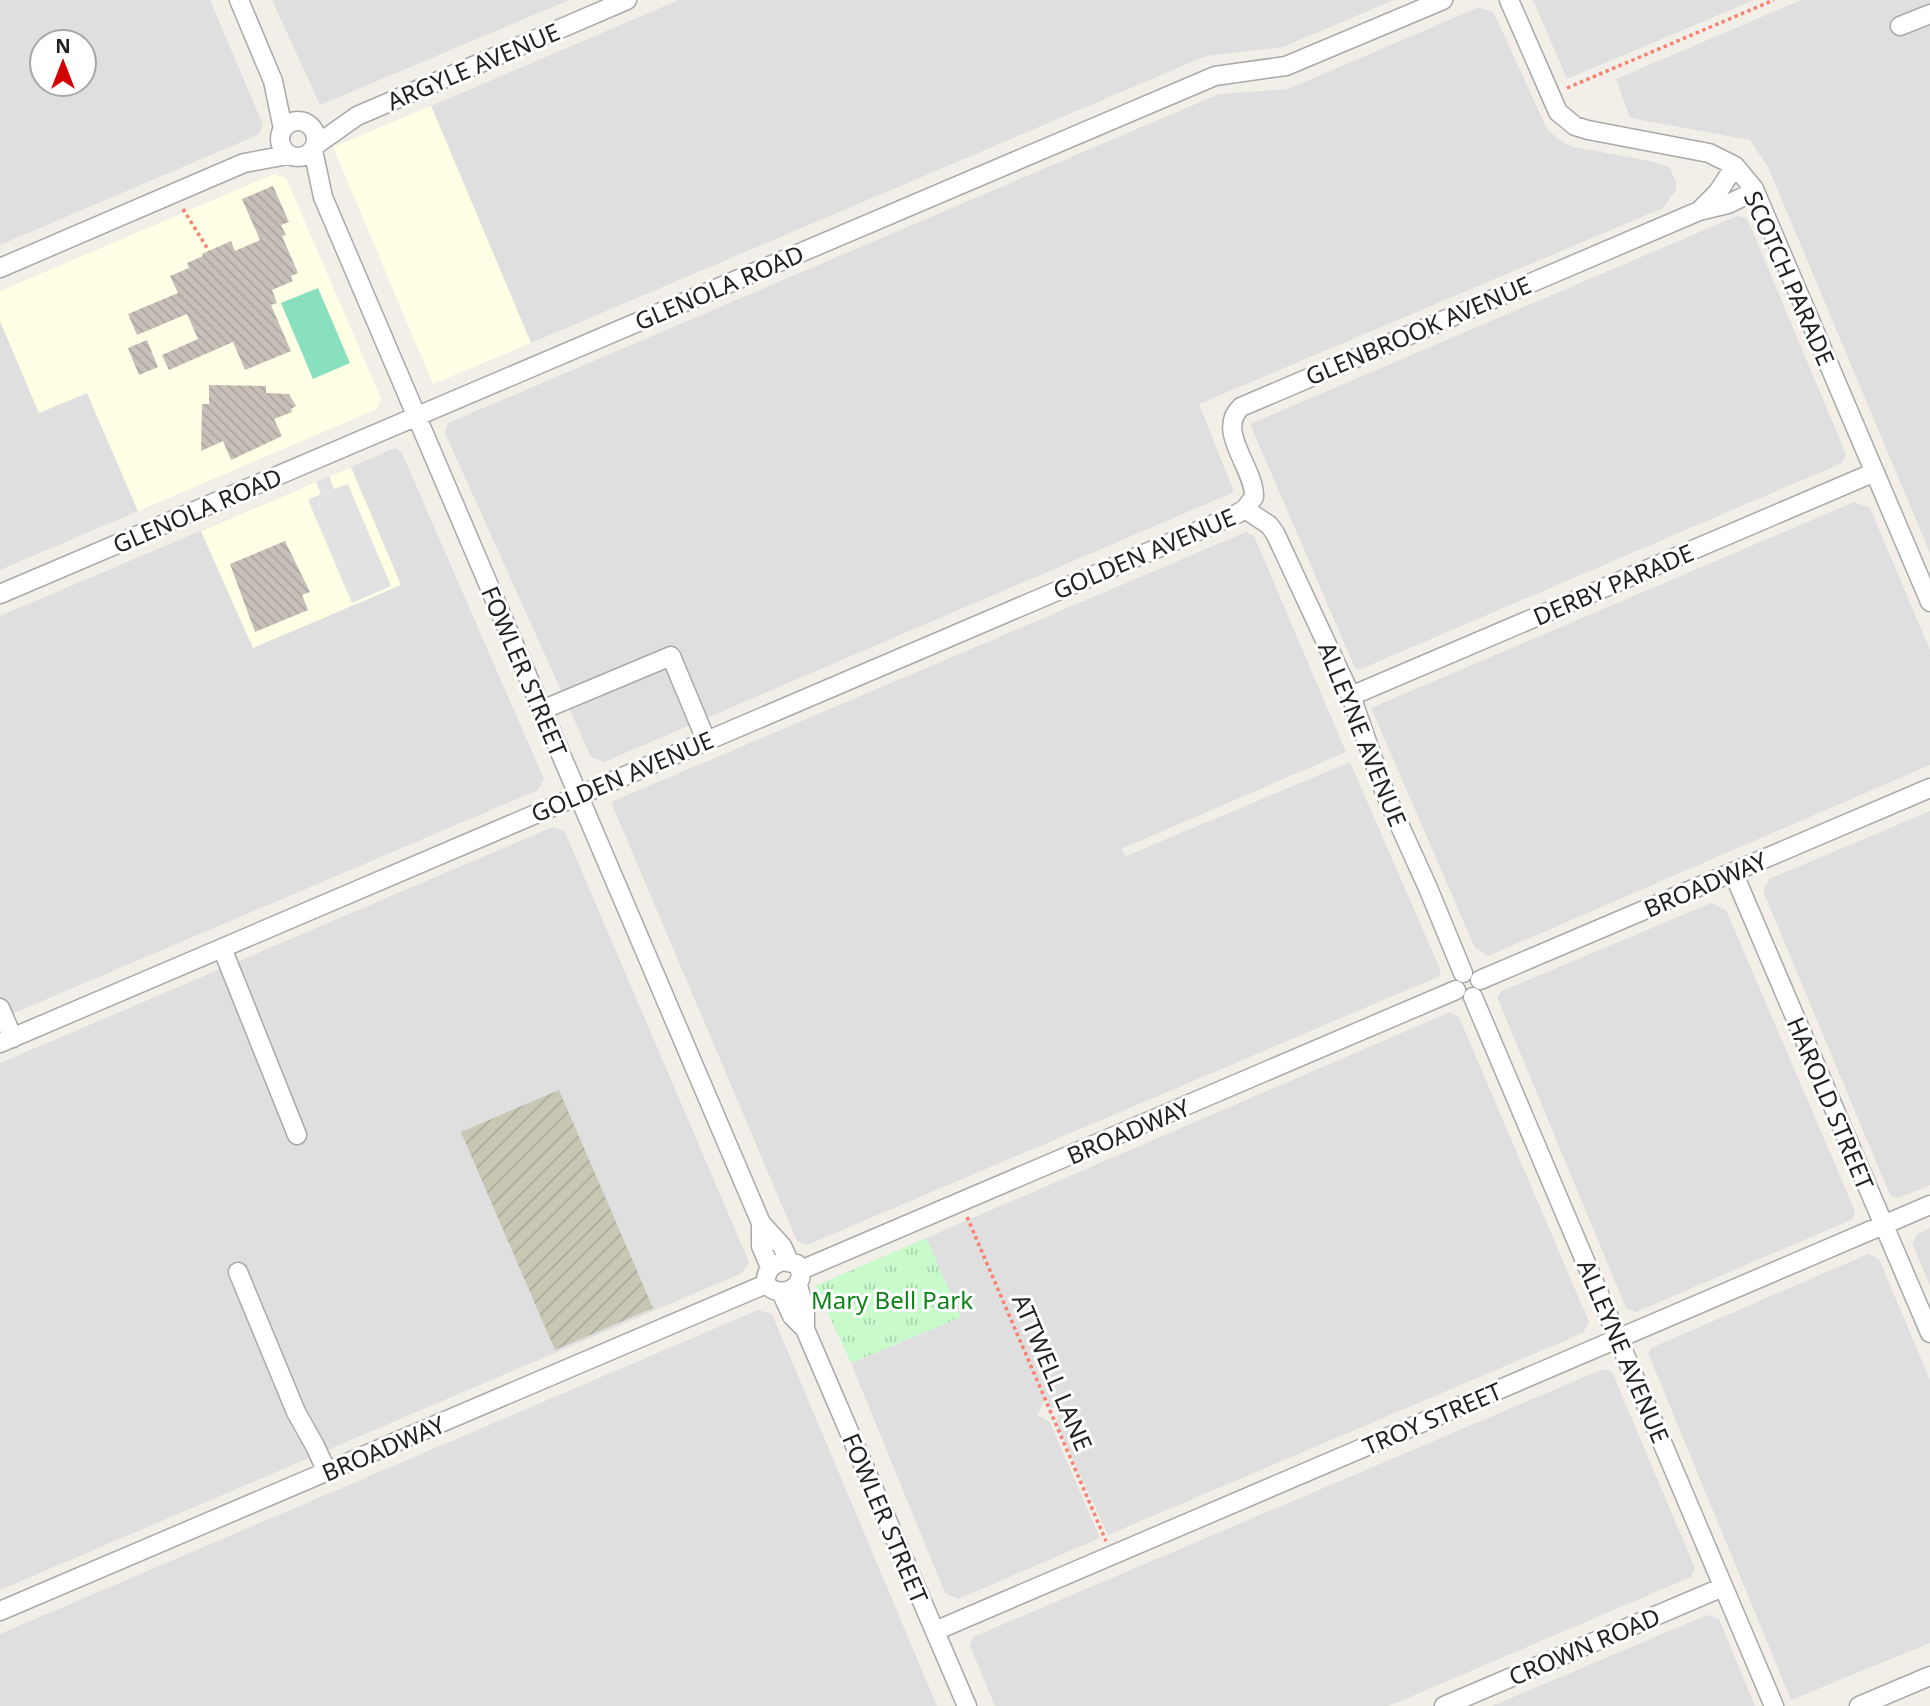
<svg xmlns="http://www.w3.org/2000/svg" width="1930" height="1706" font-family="'Noto Sans',sans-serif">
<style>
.residential{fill:#e0dfdf;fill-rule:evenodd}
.education{fill:#ffffe5}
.construction{fill:url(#construction-furrows)}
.park{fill:url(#park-tufts)}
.pitch{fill:#88e0be}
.parking{fill:#e2e2e2}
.building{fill:url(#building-back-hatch)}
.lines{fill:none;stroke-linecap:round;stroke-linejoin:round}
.minor-casing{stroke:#a9a9a9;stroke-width:21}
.path{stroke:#fa8072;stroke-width:3.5;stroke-dasharray:3.5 3.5;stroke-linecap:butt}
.minor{stroke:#fff;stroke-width:18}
.labels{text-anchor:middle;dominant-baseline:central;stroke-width:6;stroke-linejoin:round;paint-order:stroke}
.street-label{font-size:24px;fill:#222;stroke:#fff}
.park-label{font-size:24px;fill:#0c8416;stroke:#fff}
</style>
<defs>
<pattern id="construction-furrows" width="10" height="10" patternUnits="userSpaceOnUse" patternTransform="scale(1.75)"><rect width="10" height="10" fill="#c7c7b4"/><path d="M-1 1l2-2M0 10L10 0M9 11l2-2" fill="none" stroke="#abab9a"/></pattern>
<pattern id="park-tufts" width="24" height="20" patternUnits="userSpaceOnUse" patternTransform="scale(1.75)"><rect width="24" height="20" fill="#c8facc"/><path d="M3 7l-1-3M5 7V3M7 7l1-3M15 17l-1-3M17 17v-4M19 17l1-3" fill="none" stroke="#acd6af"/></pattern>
<pattern id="building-back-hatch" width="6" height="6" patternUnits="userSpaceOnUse" patternTransform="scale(1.75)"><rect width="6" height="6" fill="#c7bfb8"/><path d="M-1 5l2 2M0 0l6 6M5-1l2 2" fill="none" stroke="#aba49e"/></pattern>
</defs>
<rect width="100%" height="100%" fill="#f2efe9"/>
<path class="residential" d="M0,0H210L263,125L258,135L0,245ZM42,42H84V84H42Z
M272,0H569L320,105Z
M679,0H1394L1283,47L1206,56L531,343L431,106Z
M1533,0H1754L1567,79Z
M1801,0H1930V553L1768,167L1750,140L1630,118L1616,79Z
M1479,7L1494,13L1547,129L1559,140L1573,147L1650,161L1669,167L1676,181V190L1663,208L1199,404L1234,492L604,762L591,757L445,433L448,423L1219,94L1288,89Z
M1737,216L1747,218L1846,454L1842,463L1361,669L1355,668L1250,424Z
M0,321L39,412L87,392L138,511L0,570Z
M395,448L401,451L544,779L538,790L0,1019V616Z
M1854,502L1870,508L1930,650V765L1488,956L1475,948L1371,708Z
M1246,532L1254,536L1346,752L1121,849L1126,856L1350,762L1440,969V976L807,1245L797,1241L611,802Z
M1930,811V1185L1898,1198L1890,1195L1763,891L1769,879Z
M553,827L565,832L749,1262L742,1273L0,1590V1063Z
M1711,903L1726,910L1855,1211L1853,1219L1636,1312L1626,1308L1497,997L1502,991Z
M1450,1012L1459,1017L1589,1322L1583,1333L1108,1535L1056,1423L1060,1408H1050L1046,1398L1037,1415L1050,1422L1100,1538L958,1599L945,1593L851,1363L961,1317L926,1238Z
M1930,1228V1286L1912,1243L1917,1234Z
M1868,1254L1879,1259L1930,1380V1643L1791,1700L1648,1353L1651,1348Z
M758,1310L772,1314L937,1706H0V1634Z
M1603,1369L1612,1372L1695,1568L1691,1577L1389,1706H995L970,1646L973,1637Z
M1707,1615L1719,1619L1755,1706H1492Z"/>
<path class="education" d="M431,106L531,343L433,384L333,147Z
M274,174L286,178L381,399L377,409L138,511L87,393L39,413L0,321V291Z
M351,467L401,585L253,648L201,531Z"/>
<path class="construction" d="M559,1090L653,1308L555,1350L461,1132Z"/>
<path class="park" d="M926,1238L961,1317L851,1363L815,1286Z"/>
<path class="pitch" d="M318,288L350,363L313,379L281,303Z"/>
<path class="parking" d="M329,476L334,489L348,484L391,586L352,603L308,500L321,494L316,482Z"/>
<path class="building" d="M273,186L289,222L281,225L286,235L282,236L298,273L291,276L293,281L272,290L277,303L271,305L291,351L245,370L233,342L169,370L162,355L198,339L187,314L137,335L128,314L178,293L170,276L189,268L187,263L203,256L202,254L231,241L235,251L260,240L242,199Z
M147,340L158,367L139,375L128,348Z
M209,385L266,386V393L289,394L296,406L291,409L292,412L274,419L282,436L231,460L223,441L201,451L202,404H209Z
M285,541L310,592L302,595L308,610L255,632L230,564Z"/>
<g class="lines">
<g class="minor-casing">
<path id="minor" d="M239,0L273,81L283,129
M1509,0L1558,112L1575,126L1588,130L1709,153L1735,166L1754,189L1930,602
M1900,26L1930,14
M280 139a18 18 0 1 1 36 0a18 18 0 1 1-36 0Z
M316,145L357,116L627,0
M313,150L323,197L761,1223L782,1246L789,1261
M1699,211L1718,192L1735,166
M0,268L244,163L288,155
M1245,509L1269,525L1275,533L1351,696L1385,793L1428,888L1463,973
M0,594L1215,76L1286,66L1443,0
M1351,696L1875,472
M542,710L671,656L706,740
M1733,872L1930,1333
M222,948L297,1135
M1480,980L1930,788
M1473,997L1774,1706
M0,1008L13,1038
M0,1043L1235,515L1245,509L1254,497C1255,468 1215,431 1241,407L1699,211L1728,204L1755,191
M761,1223V1246L770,1267
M783,1261L797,1264C811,1285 781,1302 766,1284C765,1271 771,1265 783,1261Z
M801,1270L1456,990
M238,1272L296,1412L315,1446L327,1472
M798,1285L805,1312V1329
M781,1292L792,1316L805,1329L967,1706
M0,1611L766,1284
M935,1631L1930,1205
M1444,1706L1723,1587
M1859,1706L1930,1676"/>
</g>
<path class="path" d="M1567,88L1774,0
M183,209L209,251
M967,1217L1106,1541"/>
<use href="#minor" class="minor"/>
</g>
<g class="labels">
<g class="street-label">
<text transform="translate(473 66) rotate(-23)">ARGYLE AVENUE</text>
<text transform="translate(1790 278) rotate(66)">SCOTCH PARADE</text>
<text transform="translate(719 287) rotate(-23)">GLENOLA ROAD</text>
<text transform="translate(1418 330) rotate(-23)">GLENBROOK AVENUE</text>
<text transform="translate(197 510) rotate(-23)">GLENOLA ROAD</text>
<text transform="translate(1144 553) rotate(-23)">GOLDEN AVENUE</text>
<text transform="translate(1613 584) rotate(-23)">DERBY PARADE</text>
<text transform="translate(525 671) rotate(67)">FOWLER STREET</text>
<text transform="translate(1363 734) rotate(68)">ALLEYNE AVENUE</text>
<text transform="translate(622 776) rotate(-23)">GOLDEN AVENUE</text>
<text transform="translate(1705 884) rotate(-23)">BROADWAY</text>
<text transform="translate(1831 1103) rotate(67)">HAROLD STREET</text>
<text transform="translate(1128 1131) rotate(-23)">BROADWAY</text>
<text transform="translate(1624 1351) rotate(67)">ALLEYNE AVENUE</text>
<text transform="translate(1053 1372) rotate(67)">ATTWELL LANE</text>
<text transform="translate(1432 1418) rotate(-23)">TROY STREET</text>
<text transform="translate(383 1448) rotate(-23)">BROADWAY</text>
<text transform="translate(886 1518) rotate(67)">FOWLER STREET</text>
<text transform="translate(1584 1646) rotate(-23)">CROWN ROAD</text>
</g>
<g class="park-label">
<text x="892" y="1299">Mary Bell Park</text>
</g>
</g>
<g transform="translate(63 63)"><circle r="33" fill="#ffffff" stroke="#a7a7a7" stroke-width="2"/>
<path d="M0-5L12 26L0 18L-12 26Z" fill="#d40000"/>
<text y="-10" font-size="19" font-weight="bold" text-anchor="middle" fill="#222222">N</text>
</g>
</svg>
